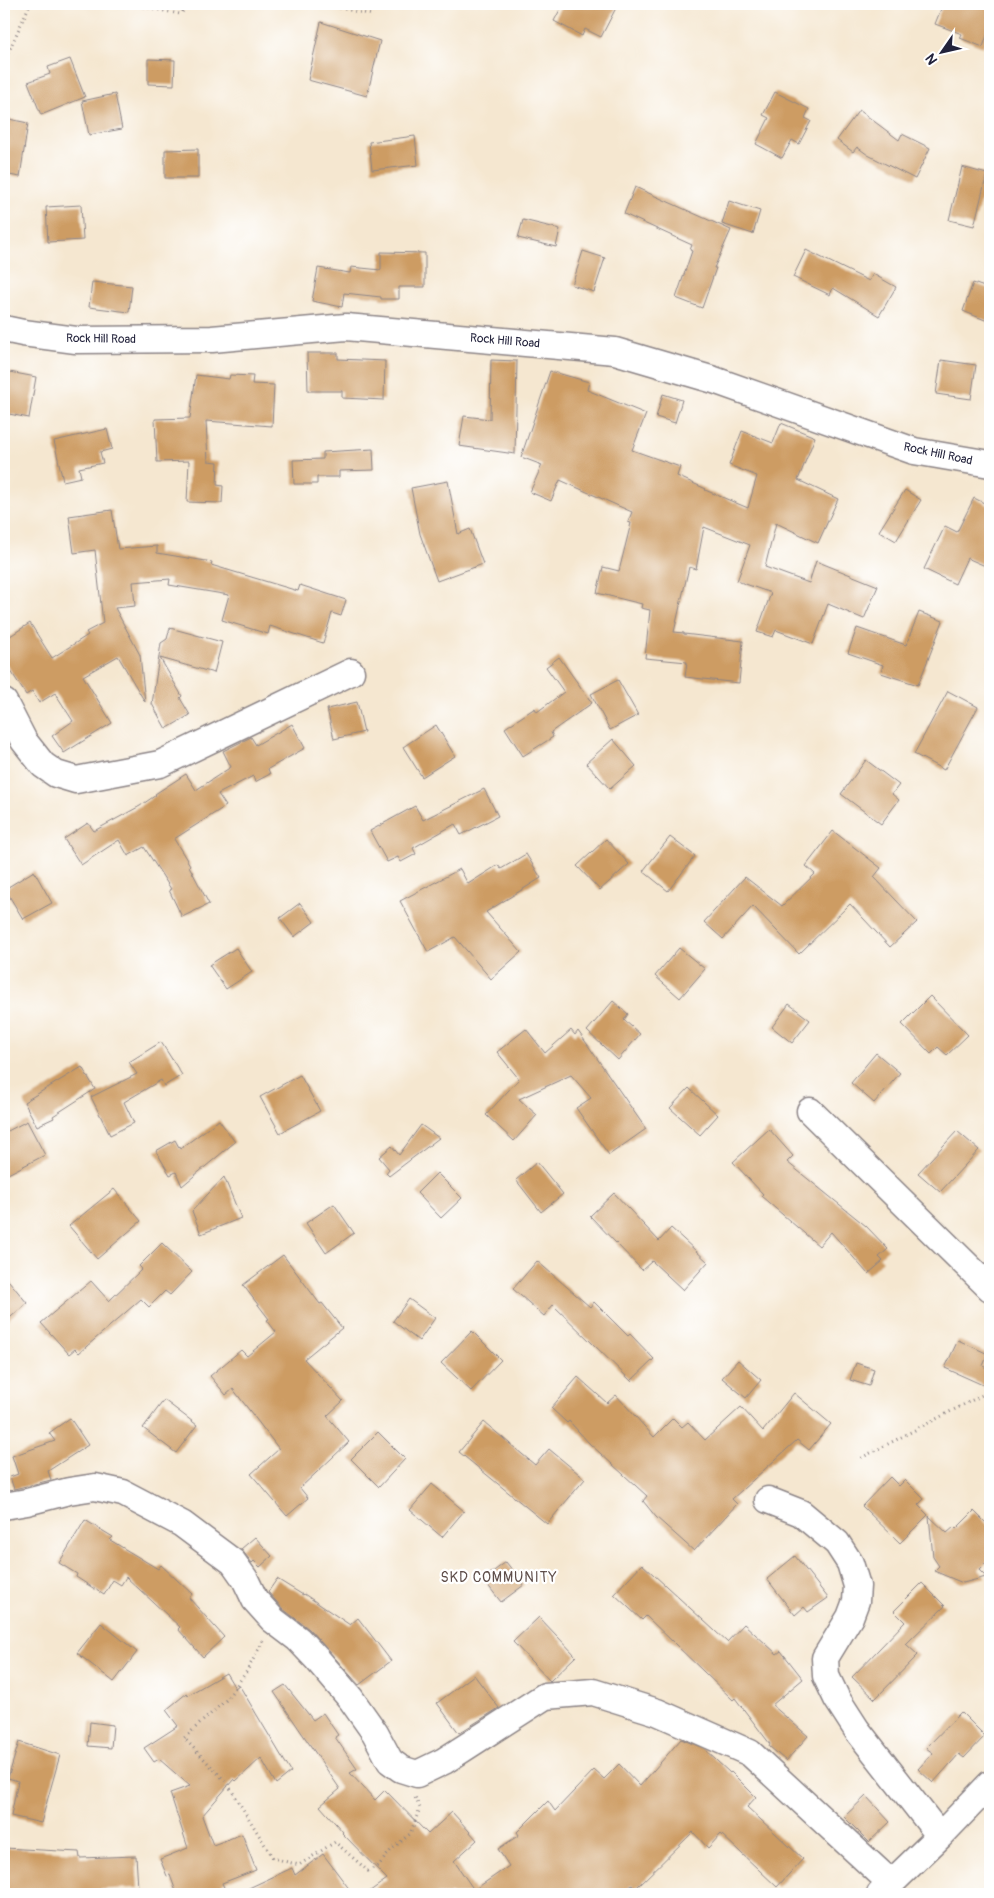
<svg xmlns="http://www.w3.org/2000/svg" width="994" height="1898" font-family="Pangolin,sans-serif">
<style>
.building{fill:#cd9c64}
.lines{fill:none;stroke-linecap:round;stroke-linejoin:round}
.minor-casing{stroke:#8c8486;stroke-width:29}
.path{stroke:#8c8486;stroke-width:3;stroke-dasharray:1 4;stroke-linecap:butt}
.minor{stroke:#fff;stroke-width:26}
.labels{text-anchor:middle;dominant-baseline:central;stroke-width:4.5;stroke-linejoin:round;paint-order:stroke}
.street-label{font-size:12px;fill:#22223b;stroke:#fff}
.neighbourhood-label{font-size:14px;letter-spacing:1px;fill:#5e4d49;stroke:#fff}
</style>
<rect width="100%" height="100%" fill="#fff"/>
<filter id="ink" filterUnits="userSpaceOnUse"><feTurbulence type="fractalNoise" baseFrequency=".02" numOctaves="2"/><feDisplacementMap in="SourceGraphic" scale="10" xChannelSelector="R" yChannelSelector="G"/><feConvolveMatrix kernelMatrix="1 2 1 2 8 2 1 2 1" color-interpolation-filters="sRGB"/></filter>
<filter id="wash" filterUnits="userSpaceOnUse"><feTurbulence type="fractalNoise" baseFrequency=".0096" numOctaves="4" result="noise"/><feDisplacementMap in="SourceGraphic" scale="20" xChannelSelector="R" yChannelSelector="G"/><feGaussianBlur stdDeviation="1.12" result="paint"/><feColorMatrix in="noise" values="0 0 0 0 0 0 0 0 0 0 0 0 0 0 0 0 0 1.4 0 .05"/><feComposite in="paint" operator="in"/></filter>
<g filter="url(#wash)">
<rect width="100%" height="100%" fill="#f5e7d0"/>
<g id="blocks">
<path class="building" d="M563,4H618L601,37L585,29L582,36L554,21Z
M943,4H990V27L983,47L960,38L962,34L935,24Z
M321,22L380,41L367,96L308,80Z
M70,59L85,97L41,115L28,82L50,74L48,67Z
M148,59L175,60L174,85L148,84Z
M775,92L809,109L805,118L811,121L799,144L792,140L782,158L756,144L769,118L763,115Z
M115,94L122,129L89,135L82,101Z
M859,110L899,140L902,134L930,148L915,179L868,155L857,147L853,152L837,140Z
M4,118L28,123L20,177L4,174Z
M415,136L418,165L372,170L369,142Z
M198,149V178H165V150Z
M962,167L987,174L974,226L949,220Z
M635,187L731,230L714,268H716L702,308L676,298L692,251L690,250L692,245L624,214Z
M729,201L760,211L753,234L722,224Z
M81,205L83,240L48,242L46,207Z
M523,220L560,229L556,247L518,238Z
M806,250L869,281L873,274L896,287L879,316L833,288L830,295L793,277Z
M583,251L605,258L594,292L572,285Z
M381,252L425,253V287H399V299H381V297L344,293L342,307L312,301L318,268L350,273L351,267L381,270Z
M92,282L132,286L129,312L89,307Z
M973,283L990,289V322L963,311Z
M307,353H338V359L385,361L384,400L342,398V391H308Z
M491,360L517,361L515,454L459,446L464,416L490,419Z
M941,360L976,365L971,399L936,394Z
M4,371L36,377L29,418L4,413Z
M550,371L589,382L587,390L646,414L632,450L680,467L677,476L706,489L705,490L748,508L757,476L729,465L742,431L773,443L781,423L815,437L798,480L838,499L818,543L776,523L765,567L809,583L816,561L878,586L864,619L828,604L813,644L776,630L773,637L757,632L771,593L737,581L750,545L704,527L696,569L689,567L674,632L684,633V634L743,641L739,683L685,677L687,662L645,658L650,610L641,608L642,604L597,593L603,567L619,571L631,523L628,522L632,512L560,480L551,501L530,492L542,465L521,457Z
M196,375L229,379L230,375L253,376L252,384L274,385L272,426L206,421L208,461L218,462L217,485L223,486L222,503L187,502L189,461L157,462L155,419L190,418Z
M663,394L682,400L675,423L656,417Z
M107,429L112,449L100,452L103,463L79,468L81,477L63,481L54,441Z
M373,449L374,470L339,471V477H317V484H294L293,460L323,459V452Z
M448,481L458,534L470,529L483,564L437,581L420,534L411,488Z
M905,490L921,500L896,541L879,531Z
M974,498L990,506V568L967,558L955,584L924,569L945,526L957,532Z
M112,510L118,549L157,546V553L212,562L211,565L298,591L300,585L346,600L341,616L332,613L323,643L270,626L268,634L222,620L229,595L169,585L170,579L133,582L135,606L115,608L140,655L145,702L118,656L83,676L112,723L64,753L52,736L73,721L55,693L39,703L32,691L26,695L4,660V640L30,623L52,658L88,635L86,632L103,623L95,550L74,553L69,516Z
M919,612L943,621L918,685L881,673L883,665L848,653L857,628L906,645Z
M170,628L222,642L214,673L160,658L182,696L180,698L190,715L166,729L152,704L161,643L167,639Z
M559,657L592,703L551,732L553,737L523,756L505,728L535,708L537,712L564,692L546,667Z
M618,680L638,715L610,730L591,694Z
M948,691L978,707L944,770L914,754Z
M357,702L364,732L334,739L327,709Z
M292,724L305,748L268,769L270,774L255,782L253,776L218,794L226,806L174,839L190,865L189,866L209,904L182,917L169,890L171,889L144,847L128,856L119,840L81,865L64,839L88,823L94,831L140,806L156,795L155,794L186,774L196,790L231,767L223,751L251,737L256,745Z
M436,725L455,756L422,777L403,747Z
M613,739L636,766L610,789L586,763Z
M866,760L899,785L892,794L899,800L881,824L841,794Z
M484,789L498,816L461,835L455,824L413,848L416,854L401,862L398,857L387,862L370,831L415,806L423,820Z
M833,831L881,868L874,877L917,922L890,947L850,904L799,954L753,906L723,939L704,922L745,877L782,906L815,874L806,866Z
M670,837L695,856L668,891L643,871Z
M606,839L629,864L600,890L577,866Z
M526,854L541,878L486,912L521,952L491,979L455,937L428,952L400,901L460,869L468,884L498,865L501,869Z
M34,871L52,903L23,919L5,889Z
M300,903L314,922L294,937L280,918Z
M236,948L252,972L226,989L209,965Z
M679,948L705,969L680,998L655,976Z
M930,996L968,1035L947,1055L938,1047L931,1054L902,1024Z
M613,1001L628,1014L624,1020L640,1034L618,1060L587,1031Z
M789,1004L810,1020L792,1043L772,1027Z
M526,1029L545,1053L571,1030L575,1035L578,1031L646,1129L609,1155L576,1108L591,1098L571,1075L519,1099L537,1115L514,1141L486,1115L519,1079L497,1052Z
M161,1042L182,1075L164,1086L161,1080L124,1102L134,1123L110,1135L91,1097L137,1074L129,1062Z
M876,1053L900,1073L874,1103L851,1083Z
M82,1067L95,1089L53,1116L54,1118L37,1126L24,1102Z
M300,1075L320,1111L280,1133L260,1097Z
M689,1088L718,1115L700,1135L670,1108Z
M219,1120L235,1142L182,1186L176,1172L170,1175L156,1151L175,1140L180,1149Z
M27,1121L45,1155L4,1176V1133Z
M421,1125L439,1138L389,1176L386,1173L389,1169L379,1157L392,1146L399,1155Z
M769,1129L793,1156L787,1162L866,1226L888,1249L879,1257L883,1261L868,1274L831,1232L819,1246L761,1196L763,1194L733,1162Z
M957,1131L979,1150L940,1192L918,1173Z
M537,1162L563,1194L541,1212L516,1180Z
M437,1173L462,1198L441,1218L417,1193Z
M224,1177L241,1218L201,1234L192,1211Z
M114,1189L141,1221L97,1259L69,1226Z
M614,1193L659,1241L671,1228L708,1262L683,1290L652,1261L642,1270L590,1216Z
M334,1204L354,1233L326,1253L306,1223Z
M162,1243L192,1272L170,1295L165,1291L149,1307L141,1299L79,1353L75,1349L69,1354L41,1323L91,1281L109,1301L142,1269L139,1266Z
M283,1255L320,1304L322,1303L342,1328L304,1359L343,1401L327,1416L349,1442L300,1488L308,1498L287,1516L251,1474L279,1449L233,1389L226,1395L210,1376L241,1350L247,1356L276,1332L267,1320L269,1319L243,1285Z
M537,1261L590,1307L594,1302L628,1336L630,1334L654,1359L631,1381L553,1305L544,1316L513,1289Z
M4,1275L27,1303L4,1323Z
M409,1299L435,1318L419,1341L393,1321Z
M472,1331L501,1360L471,1391L441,1363Z
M958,1340L988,1354L983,1366L990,1370V1373L985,1386L945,1368Z
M738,1360L761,1380L746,1398L722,1378Z
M856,1363L874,1369L869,1386L850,1380Z
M578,1377L607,1403L616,1395L654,1437L673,1418L682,1427L688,1422L705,1440L741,1407L763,1431L794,1393L831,1424L809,1450L797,1440L732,1499L737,1504L694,1551L656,1517L643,1501L647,1496L589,1443L569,1421L567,1423L551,1408Z
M164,1400L197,1425L176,1453L143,1428Z
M70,1418L88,1445L48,1471L51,1480L14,1489L10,1477L18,1474L12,1456L55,1441L49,1433Z
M484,1422L535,1465L549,1449L585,1479L547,1524L459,1452Z
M378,1432L405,1459L379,1487L351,1459Z
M890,1477L899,1486L905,1480L924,1499L918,1505L928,1515L900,1543L862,1506Z
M432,1484L464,1511L442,1537L410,1510Z
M974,1511L990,1527V1559L979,1570L986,1577L963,1583L934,1571L939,1566L933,1557L929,1516L947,1533L954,1527L956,1529Z
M85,1520L113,1537L110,1540L158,1569L161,1565L192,1594L189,1598L224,1637L203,1657L178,1629L180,1627L126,1577L121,1585L113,1580L104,1595L76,1577L77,1574L59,1563Z
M255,1537L272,1556L260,1567L254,1561L252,1563L241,1549Z
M795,1556L828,1598L808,1612L804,1607L795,1615L767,1579Z
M506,1562L524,1585L501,1602L483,1579Z
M642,1564L727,1642L744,1624L777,1654L781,1651L803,1679L772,1705L808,1736L786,1761L769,1746L770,1744L735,1698L733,1700L646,1616L642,1620L614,1594Z
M277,1579L303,1595L304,1594L350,1625L358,1618L391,1661L359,1685L309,1629L283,1609L268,1592Z
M922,1583L945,1606L906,1644L918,1655L875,1699L852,1677L905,1622L894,1611Z
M539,1617L576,1656L550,1681L513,1642Z
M101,1623L137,1652L114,1682L77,1653Z
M226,1673L235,1688L239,1685L291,1772L276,1784L261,1758L236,1781L234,1779L202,1816L213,1845L242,1834L256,1870L222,1883L227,1894H177L170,1875L167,1876L160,1859L188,1848L170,1793L190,1786L159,1759L154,1762L144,1748L178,1726L166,1710L187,1693L188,1695Z
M474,1675L499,1708L459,1733L437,1703Z
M285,1685L313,1720L323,1713L338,1735L335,1737L357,1769L350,1773L375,1800L385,1790L428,1834L452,1812L477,1840L454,1861L474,1890L509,1866L498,1849L519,1835L517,1832L548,1801L555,1811L594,1770L604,1779L619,1764L640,1786L681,1739L703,1748L730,1773L731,1772L756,1797L747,1807L803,1859L777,1887L721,1834L708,1848L693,1832L635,1889L632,1885L621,1894H366L387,1879L342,1833L343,1832L320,1806L340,1789L274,1692Z
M961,1712L985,1736L964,1758L959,1754L933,1783L918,1769L933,1753L926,1748Z
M90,1722L113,1725L111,1748L88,1746Z
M19,1742L60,1755L41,1823L11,1816L18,1781L8,1778Z
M866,1796L890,1822L869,1842L844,1817Z
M4,1848L79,1852L80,1858L136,1856L138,1888L89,1890L90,1894H6L4,1886Z
M323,1854L353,1894H236L292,1868L295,1875Z"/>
</g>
</g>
<g filter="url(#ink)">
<use href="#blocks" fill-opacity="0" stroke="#8c8486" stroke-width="1"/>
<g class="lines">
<g class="minor-casing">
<path id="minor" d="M4,329L23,333L76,340L212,339L346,327L615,351L714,380L914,451L990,464
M4,702L24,741L43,765L56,774L76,780L160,764L351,672
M810,1111L990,1288
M768,1500L801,1513L837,1543L850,1563L857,1586L856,1601L850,1617L825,1658L826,1676L837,1699L857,1730L940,1836
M4,1506L27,1502L69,1491L95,1487L123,1493L182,1524L233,1562L245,1579L255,1600L273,1620L298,1639L317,1659L351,1699L375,1733L390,1761L401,1769L417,1774L444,1761L545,1696L593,1692L657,1712L750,1753L891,1883
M880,1894L940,1836L990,1784"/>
</g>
<path class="path" d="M129,4L180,14L190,4
M320,4L373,15
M4,62L30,4
M861,1458L990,1391
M263,1641L247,1671L226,1700L184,1738L227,1783L273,1858L299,1865L335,1842L368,1871L379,1865L392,1849L410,1834L420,1808L414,1795"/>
<use href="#minor" class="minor"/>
</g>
</g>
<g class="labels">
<g class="street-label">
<text transform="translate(101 339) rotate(1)">Rock Hill Road</text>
<text transform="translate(505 341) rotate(5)">Rock Hill Road</text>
<text transform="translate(938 454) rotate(12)">Rock Hill Road</text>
</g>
<g class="neighbourhood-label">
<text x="499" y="1577">SKD COMMUNITY</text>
</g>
</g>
<rect width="994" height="1898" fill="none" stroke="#fff" stroke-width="20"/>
<g transform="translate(942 52) rotate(236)" stroke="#ffffff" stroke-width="4" paint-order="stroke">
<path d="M0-4L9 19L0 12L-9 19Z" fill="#22223b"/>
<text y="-8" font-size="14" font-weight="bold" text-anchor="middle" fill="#22223b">N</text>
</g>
</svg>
